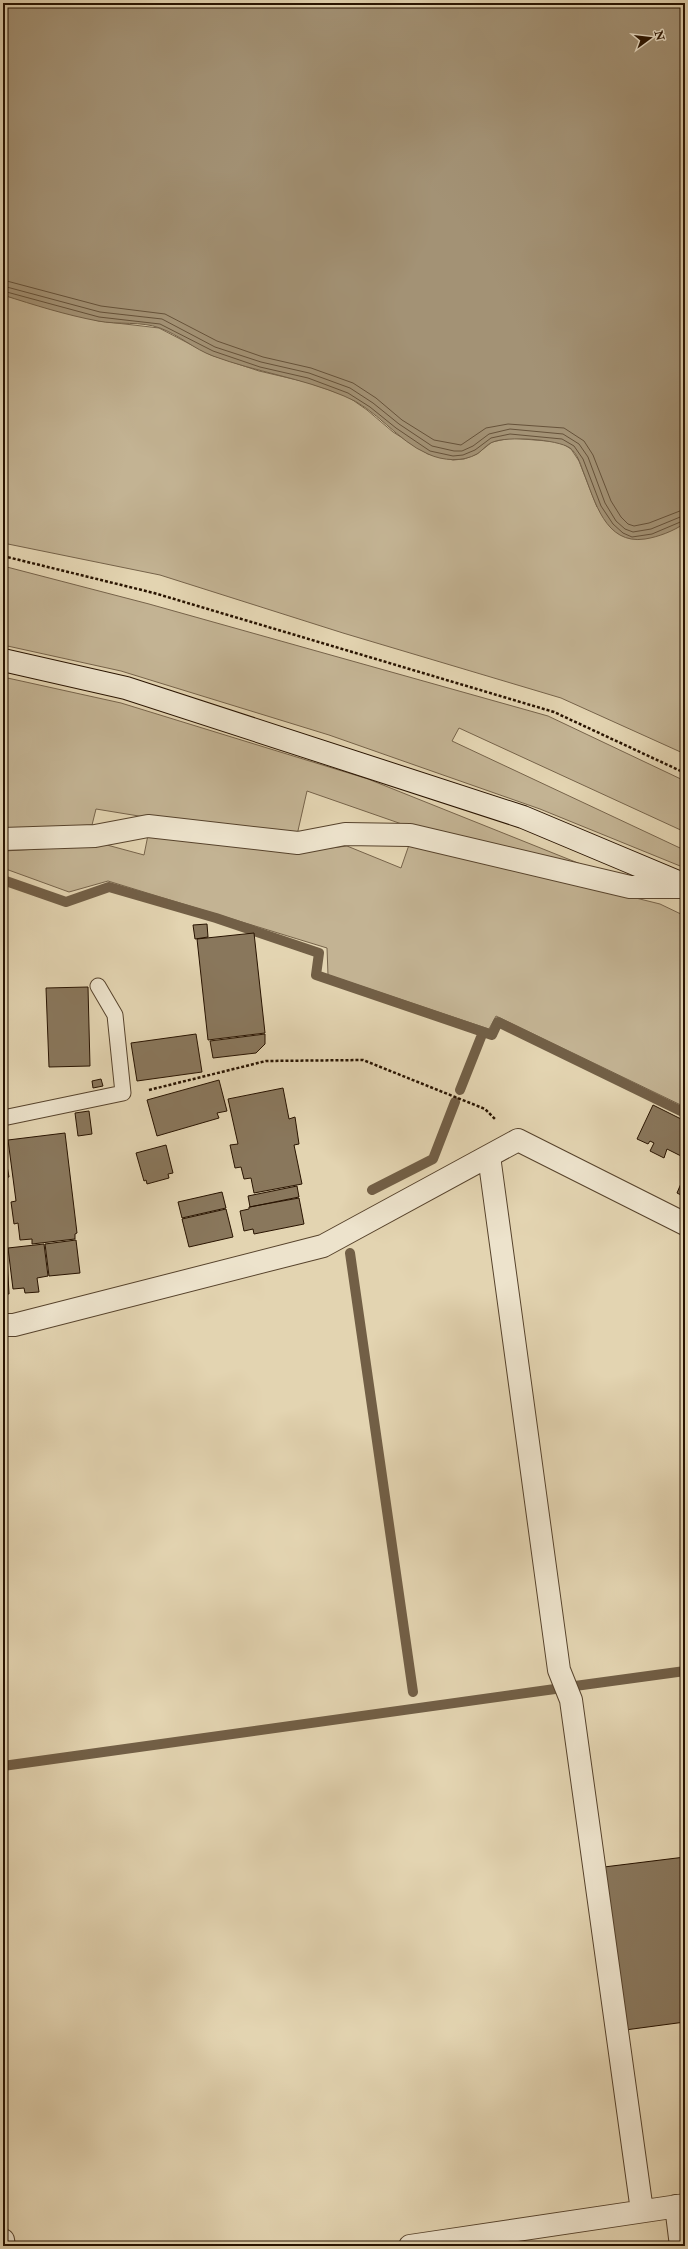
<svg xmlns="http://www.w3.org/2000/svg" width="688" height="2249" font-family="'IM FELL Double Pica',serif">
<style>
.green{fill:#c3b393;stroke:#76634a}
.water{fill:#a39275;stroke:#725f46}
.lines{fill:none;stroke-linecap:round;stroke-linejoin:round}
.shore{stroke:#66523a;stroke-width:1}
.stream{stroke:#725f46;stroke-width:10}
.building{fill:#89775c;stroke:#281300}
.lane-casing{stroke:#57432c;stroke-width:17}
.street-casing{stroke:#57432c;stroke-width:24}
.secondary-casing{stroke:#281300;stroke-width:24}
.path{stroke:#281300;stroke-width:2.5;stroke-dasharray:3 2;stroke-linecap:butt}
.lane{stroke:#ede3cc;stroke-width:15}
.street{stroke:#ede3cc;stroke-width:22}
.secondary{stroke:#ede3cc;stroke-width:22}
</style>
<rect width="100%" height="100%" fill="#e3d4b1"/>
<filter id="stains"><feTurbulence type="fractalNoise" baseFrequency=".005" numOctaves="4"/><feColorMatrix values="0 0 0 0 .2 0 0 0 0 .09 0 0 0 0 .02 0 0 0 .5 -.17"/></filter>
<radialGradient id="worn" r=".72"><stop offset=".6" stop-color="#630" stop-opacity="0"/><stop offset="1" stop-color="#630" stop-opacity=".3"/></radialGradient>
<path class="green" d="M3,295L99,321L159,328L211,355L259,371L306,382L347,396L367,410L393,432L428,454L453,460L464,459L477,454L492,442L510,438L560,442L571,449L579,461L597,507L680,526L685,523V754L561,698L343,633L160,575L3,543Z
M3,566L149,604L548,716L685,781V832L459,728L452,741L680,848L685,851V868L540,809L329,735L121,671L3,645Z
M3,677L121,703L368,779L613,877L419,830L307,791L297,835L151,818L96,809L92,825L3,829Z
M148,835L299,852L347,846L401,868L410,842L660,904L685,916V1107L496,1016L489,1029L328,975L327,948L108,881L69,892L3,868L4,851L107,845L144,855Z"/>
<path class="water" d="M3,3H685V523C674,531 658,537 645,539C605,545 595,501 583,471C580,463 577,453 570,448C557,439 507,436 493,442C487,444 483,450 477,454C463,462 443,461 428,454C397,441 376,408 344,396C302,378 256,372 213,356C194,349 179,335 160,328C141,321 118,325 98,321C66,315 34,305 3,295Z"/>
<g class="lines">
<path class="shore" d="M3,280L101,306L165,314L217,341L263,357L311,368L353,383L376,398L402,420L434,440L461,445L486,428L508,424L564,428L584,441L593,455L611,501L621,517L628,524L634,526L649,523L685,509
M3,286L100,312L162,319L215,347L261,362L309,373L350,388L373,403L399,424L432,446L454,451H462L473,446L489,434L510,429L563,434L579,444L588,457L605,503L616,521L625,529L633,532L651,529L685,515
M3,291L99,317L160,324L213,351L260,367L308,378L348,393L370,407L396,428L430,451L453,456L463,455L475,450L491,438L510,434L562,439L574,446L583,459L601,506L613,524L623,533L632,537L652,534L685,520"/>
<path class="stream" d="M3,880L66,902L109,887L216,918L319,953L316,975L492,1035L498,1022L685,1113
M460,1090L483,1032
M372,1190L433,1159L455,1102
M350,1253L413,1692
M575,1686L685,1671
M3,1766L555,1689"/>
</g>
<path class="building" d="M207,924L208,937L195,939L193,925Z
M254,933L265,1033L208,1040L197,939Z
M88,987L90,1066L49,1067L46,988Z
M196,1034L202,1072L137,1081L131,1043Z
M265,1034V1044L256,1053L213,1058L210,1041Z
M101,1079L103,1086L93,1088L92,1081Z
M219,1080L227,1111L217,1113L219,1118L157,1136L147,1100Z
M283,1088L289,1119L295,1117L299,1144L294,1145L302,1184L254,1193L251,1178L244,1179L241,1167L235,1168L230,1145L238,1144L228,1099Z
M653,1105L685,1121V1158L667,1149L664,1158L650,1151L654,1143L650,1141L648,1144L637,1139Z
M89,1111L92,1134L78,1136L75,1113Z
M65,1133L77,1233L75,1234V1239L32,1244V1239L20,1240L18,1223L14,1224L11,1202L16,1201L8,1140Z
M3,1143L9,1177L3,1178Z
M166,1145L173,1173L168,1174L169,1178L147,1184L146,1180L144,1181L136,1153Z
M685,1174V1197L677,1193Z
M297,1186L299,1197L250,1207L248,1196Z
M222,1192L226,1208L182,1218L178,1202Z
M299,1198L304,1224L254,1234L253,1229L244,1231L240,1211L249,1209V1207Z
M226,1209L233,1237L189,1247L182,1219Z
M76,1240L80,1273L49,1276L45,1244Z
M44,1244L48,1276L37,1278L39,1292L25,1293L24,1288L13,1289L8,1248Z
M3,1256H7L9,1294H3Z
M685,1857V2022L625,2030L604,1867Z"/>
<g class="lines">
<g class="lane-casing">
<path id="lane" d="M3,1118L123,1093L115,1015L98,986"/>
</g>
<g class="street-casing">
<path id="street" d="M3,839L95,836L148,826L298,843L345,834L410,835L630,887H685
M489,1156L559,1670L571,1700L642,2211
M3,1325H14L323,1246L518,1140L685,1224
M676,2206L681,2246
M3,2240L4,2246
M410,2246L685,2205"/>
</g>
<g class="secondary-casing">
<path id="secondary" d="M3,660L126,688L523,817L685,885"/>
</g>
<path class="path" d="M3,556L154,593L554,712L685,773
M149,1090L266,1061L363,1060L485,1109L495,1119"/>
<use href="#lane" class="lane"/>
<use href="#street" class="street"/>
<use href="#secondary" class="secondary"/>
</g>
<rect width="688" height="2249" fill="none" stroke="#e3d4b1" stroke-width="16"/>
<rect x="4" y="4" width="680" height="2241" fill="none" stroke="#281300" stroke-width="2"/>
<rect x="8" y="8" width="672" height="2233" fill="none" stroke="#281300"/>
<g transform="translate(650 38) rotate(75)" stroke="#ede3cc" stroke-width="3" paint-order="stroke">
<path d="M0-3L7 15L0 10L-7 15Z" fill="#281300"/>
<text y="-6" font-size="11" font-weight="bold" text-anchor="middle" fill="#281300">N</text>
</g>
<rect width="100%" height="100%" filter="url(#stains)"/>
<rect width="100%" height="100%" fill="url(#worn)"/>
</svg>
